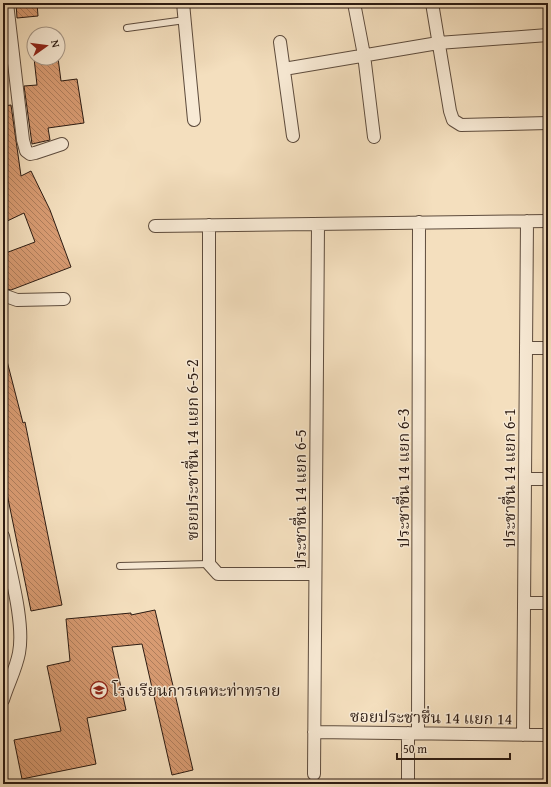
<svg xmlns="http://www.w3.org/2000/svg" width="551" height="787" font-family="'Gentium Book Plus','Noto Serif Thai',serif">
<style>
.building{fill:url(#building-back-hatch);stroke:#2c1b12}
.lines{fill:none;stroke-linecap:round;stroke-linejoin:round}
.lane-casing{stroke:#5e4c3d;stroke-width:8}
.street-casing{stroke:#5e4c3d;stroke-width:14}
.lane{stroke:#f8ead5;stroke-width:6}
.street{stroke:#f8ead5;stroke-width:12}
.labels{text-anchor:middle;dominant-baseline:central;stroke-width:3;stroke-linejoin:round;paint-order:stroke}
.street-label{font-size:16px;fill:#2c1b12;stroke:#f8ead5}
.poi-label{font-size:16px;fill:#2c1b12;stroke:#f8ead5;text-anchor:start}
</style>
<defs>
<pattern id="building-back-hatch" width="6" height="6" patternUnits="userSpaceOnUse"><rect width="6" height="6" fill="#d89b72"/><path d="M-1 5l2 2M0 0l6 6M5-1l2 2" fill="none" stroke="#af7e5c"/></pattern>
</defs>
<rect width="100%" height="100%" fill="#f4dfbe"/>
<filter id="stains"><feTurbulence type="fractalNoise" baseFrequency=".005" numOctaves="4"/><feColorMatrix values="0 0 0 0 .2 0 0 0 0 .09 0 0 0 0 .02 0 0 0 .5 -.17"/></filter>
<radialGradient id="worn" r=".72"><stop offset=".6" stop-color="#630" stop-opacity="0"/><stop offset="1" stop-color="#630" stop-opacity=".3"/></radialGradient>
<path class="building" d="M16,3H37L38,16L17,18Z
M34,58H58L61,81L77,79L84,123L48,128L50,140L32,144L24,86L37,85Z
M11,105L21,176L31,171L50,210L71,267L11,290L3,288V254L35,242L24,213L3,223V106Z
M7,361L23,423L25,422L62,605L31,611L3,474V362Z
M155,610L193,770L172,775L142,644L112,647L126,710L87,718L96,764L22,779L14,740L61,731L47,666L70,661L66,619L131,613V615Z"/>
<g class="lines">
<g class="lane-casing">
<path id="lane" d="M127,28L185,20
M120,566L209,564"/>
</g>
<g class="street-casing">
<path id="street" d="M7,3L23,140L26,151L30,154L35,153L62,144
M183,3L194,120
M354,3L364,55L374,137
M432,3L450,111L453,120L461,125L548,123
M280,42L293,136
M284,69L438,43L548,35
M209,225V564L218,574H315
M155,226L548,221
M3,295L17,300L64,299
M526,348H548
M525,479H548
M3,536C9,568 25,622 19,653C16,669 8,684 3,700
M524,603H548
M314,732L548,735
M408,733V784
M418,733L419,222
M523,735L527,221
M314,774L318,224"/>
</g>
<use href="#lane" class="lane"/>
<use href="#street" class="street"/>
</g>
<defs>
<g id="school-ring" transform="scale(0.9)"><circle r="9.5" fill="#f8ead5" stroke="#8f2418" stroke-width="1.5"/><path d="M0-5L7-2L0 1L-7-2ZM-4 1L0 2.5L4 1V4Q0 6-4 4Z" fill="#8f2418"/></g>
</defs>
<g fill-rule="evenodd">
<use href="#school-ring" x="99" y="690"/>
</g>
<g class="labels">
<g class="street-label">
<text transform="translate(192 450) rotate(-90)">ซอยประชาชื่น 14 แยก 6-5-2</text>
<text transform="translate(403 478) rotate(-90)">ประชาชื่น 14 แยก 6-3</text>
<text transform="translate(509 478) rotate(-90)">ประชาชื่น 14 แยก 6-1</text>
<text transform="translate(300 499) rotate(-90)">ประชาชื่น 14 แยก 6-5</text>
<text transform="translate(431 717) rotate(1)">ซอยประชาชื่น 14 แยก 14</text>
</g>
<g class="poi-label">
<text x="112" y="690">โรงเรียนการเคหะท่าทราย</text>
</g>
</g>
<rect width="551" height="787" fill="none" stroke="#f4dfbe" stroke-width="16"/>
<rect x="4" y="4" width="543" height="779" fill="none" stroke="#2c1b12" stroke-width="2"/>
<rect x="8" y="8" width="535" height="771" fill="none" stroke="#2c1b12"/>
<g transform="translate(46 46) rotate(76)"><circle r="19" fill="#f8ead5" stroke="#a69787"/>
<path d="M0-3L7 15L0 10L-7 15Z" fill="#8f2418"/>
<text y="-6" font-size="11" font-weight="bold" text-anchor="middle" fill="#2c1b12">N</text>
</g>
<path d="M397 753v6h113v-6" fill="none" stroke="#2c1b12" stroke-width="2"/>
<text x="403" y="753" font-size="12" fill="#2c1b12" stroke="#f8ead5" stroke-width="3" paint-order="stroke">50 m</text>
<rect width="100%" height="100%" filter="url(#stains)"/>
<rect width="100%" height="100%" fill="url(#worn)"/>
</svg>
